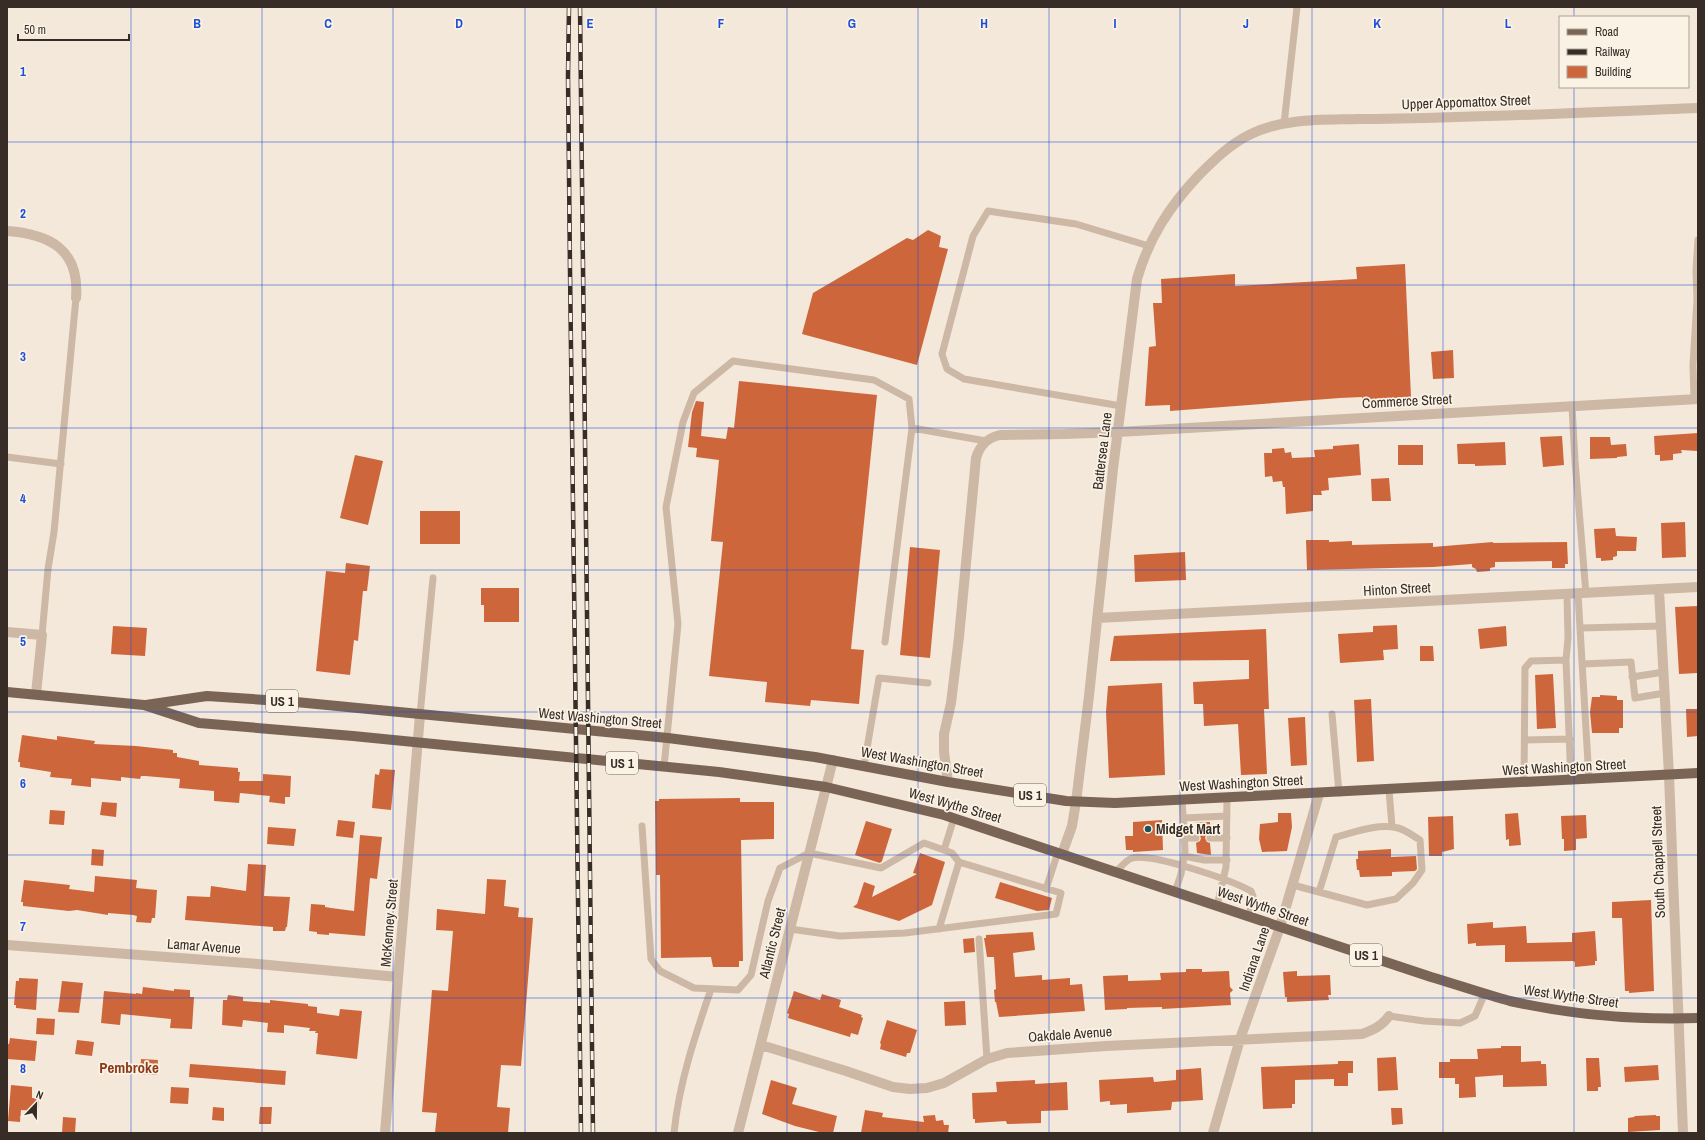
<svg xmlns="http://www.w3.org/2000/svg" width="1705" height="1140" font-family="'Archivo Narrow',sans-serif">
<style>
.building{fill:#ce663c}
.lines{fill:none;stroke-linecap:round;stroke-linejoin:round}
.service{stroke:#ccb8a4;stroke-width:7}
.minor{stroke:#ccb8a4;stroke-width:10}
.primary{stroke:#7a6456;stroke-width:10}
.rail-casing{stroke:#372c26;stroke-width:4.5}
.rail{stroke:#faf2e5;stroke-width:3;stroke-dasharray:9;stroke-linecap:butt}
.grid{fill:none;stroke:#1d4ed8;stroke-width:1;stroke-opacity:0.55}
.poi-dot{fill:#19535b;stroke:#faf2e5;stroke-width:1.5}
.labels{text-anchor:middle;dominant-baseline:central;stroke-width:3.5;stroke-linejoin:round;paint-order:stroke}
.shield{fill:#faf2e5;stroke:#72675f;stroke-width:1}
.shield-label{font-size:13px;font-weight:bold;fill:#372c26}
.street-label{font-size:14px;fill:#372c26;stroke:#faf2e5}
.poi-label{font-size:14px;font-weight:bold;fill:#372c26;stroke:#faf2e5;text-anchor:start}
.neighbourhood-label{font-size:15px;font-weight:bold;fill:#8b3a1a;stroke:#faf2e5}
.grid-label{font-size:13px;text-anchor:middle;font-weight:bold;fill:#1d4ed8;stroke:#faf2e5;stroke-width:3.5;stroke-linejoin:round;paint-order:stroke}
</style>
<rect width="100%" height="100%" fill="#f3e8d9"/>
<path class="building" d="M928,230L941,236L939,247L948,249L917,365L802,334L813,293L907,238L913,240Z
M1405,264L1411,397L1362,400V397L1340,398L1170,411V405L1145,406L1149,347L1156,346L1153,303H1162L1161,279L1235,274V286L1357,279L1356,267Z
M1453,350L1454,378L1433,379L1431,352Z
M739,381L877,395L851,649L864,650L859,704L811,700L810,706L765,702L767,682L709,676L723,542L711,541L719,460L696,457L697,448L688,447L692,412L696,401L704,402L701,436L726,439L728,427L734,428Z
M1698,433V451L1681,450L1682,453L1673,454V460L1660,461V455H1655L1654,436Z
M1562,436L1564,465L1543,467L1540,437Z
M1590,437H1610L1611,445L1626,444L1627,456L1617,457V458L1590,459Z
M1505,442L1506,465L1475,466V464H1458L1457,444Z
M1359,444L1361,475L1328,478L1329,490L1321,491L1322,495H1313V511L1286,514L1285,487H1283L1282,481L1273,482L1272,476L1265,477L1264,453H1272V449L1284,448L1285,453L1291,452L1292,458L1315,457L1314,450L1333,449V446Z
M1398,445H1423V465H1398Z
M355,455L383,461L368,525L340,518Z
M1389,478L1391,501H1372L1371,479Z
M420,511H460V544H420Z
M1685,522L1686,557L1662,558L1661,523Z
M1615,528L1616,536L1637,537L1636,551H1617V556L1613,557V560L1601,561V558H1596L1594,529Z
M1306,540H1329V542L1352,541V545L1433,543V547L1493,542V543L1567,542L1568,564H1565V568H1552V561L1495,562V567L1490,568V571L1477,572L1476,569L1472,567V564L1433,567L1307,570Z
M910,547L940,550L930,658L900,655Z
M1185,552L1186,580L1135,582L1134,555Z
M346,563L370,566L367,591H363L358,641L354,640L350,675L316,671L326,571L345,573Z
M481,588H519V622H484V605H481Z
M1698,606V673L1679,674L1675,607Z
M1397,625L1398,649L1383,650L1384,660L1340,663L1338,634L1373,632V626Z
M113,626L147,628L145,656L111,654Z
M1506,626L1507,646L1480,649L1478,629Z
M1266,629L1269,709H1264L1267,774L1241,775L1238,724L1204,726L1203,704H1194L1193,682L1249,679V660L1110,661L1114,636Z
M1420,646H1433L1434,661H1420Z
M1553,674L1556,728L1537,729L1535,675Z
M1162,683L1165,775L1109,778L1106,712L1108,686Z
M1600,695L1617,696V700H1623V728H1619V733H1592L1590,712L1592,697H1600Z
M1371,699L1374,761L1357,762L1354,700Z
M1686,709H1698V736L1687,737Z
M1305,717L1307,765L1291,766L1288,718Z
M22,735L57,740V736L95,741L94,744L136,746L173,750V753H177V757L199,761V765L238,768V772H240L239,781H263V774L291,776L290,797H285V804L269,802L270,796L240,793L239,803L214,801V791L179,788L180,779L145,776H141L140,779L121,777V781L91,778V787L71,785L72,779L50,777L51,772L20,767V762H18Z
M380,769L395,770L391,810L372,808L375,774L379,775Z
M740,798V802H774V839L741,840L743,961H739V967H713L711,957L661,958L660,875H656L655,801H659V799Z
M102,802L117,803L116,817L100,815Z
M50,810L65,811L64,825L49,824Z
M1278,813H1291L1292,827L1287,851L1262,852L1259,839L1260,824L1278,822Z
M1518,813L1521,845L1509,846V839L1506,840L1505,814Z
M1586,815L1587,838L1576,839V850L1564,851V839H1562L1561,816Z
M1453,816L1454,849L1442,852V856H1429L1428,817Z
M338,820L355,822L353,838L336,836Z
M1162,820L1163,850L1133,852V850H1126L1125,836H1133V822Z
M866,821L892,829L882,861L880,863L855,855Z
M1196,822H1210V833L1206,835L1205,838L1207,842L1210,843L1211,855L1197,853L1196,843L1200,841L1201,838L1199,834L1196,833Z
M268,827L296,829L294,846L267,844Z
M360,835L382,837L377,879L370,878L365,936L329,933V935L317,934V932L309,931L311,904L325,905V907L331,908L354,911Z
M92,849L104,850L103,866L91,865Z
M1391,849V857L1416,856L1417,869L1415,871L1392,872V876L1360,877L1359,870H1357L1356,859H1358V851Z
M920,853L945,862L932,905L899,921L853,907L857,904L864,882L875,886L872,897L917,874L913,873Z
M248,864L266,865L264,896L290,897L287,927H286L285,931H273V927L185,920L187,896L210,897L211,886L246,891Z
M95,876L137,880L136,888L157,890L155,918H152L151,923L136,922L137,916L133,915L108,913V915L77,910L69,911L23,906V902H21L24,880L70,885L69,889L94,892Z
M487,879L506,880L504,906L519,908L518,917L533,918L521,1066L501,1065L497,1107L510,1108L508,1133H435L437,1113L422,1112L432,990L448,991L453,931L436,930L437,909L485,914Z
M1000,882L1052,898L1049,910L1037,911L995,898Z
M1651,900L1654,991L1629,993V991H1625L1622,918H1612V902Z
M1493,922V928L1526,926L1527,943L1572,942V933L1595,931L1597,961H1595V965L1575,967V962L1573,961L1505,962V945L1476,946V943L1468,944L1467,924Z
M1033,932L1035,950L1013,953L1015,977L1042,975V980L1070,978V985L1082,984L1085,1011L999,1017L996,1002H995L994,990L996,989L994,957H987L984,938H986V935Z
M974,938L975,952L964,953L963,939Z
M1186,969H1202V972L1229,971L1230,987L1233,990L1230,993L1231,1005L1162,1009V1007L1127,1008V1009L1105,1010L1103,976L1128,975V981L1161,980L1160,973L1186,972Z
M1297,971V976L1330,975L1331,995H1328L1329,1000L1287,1002V997H1285L1283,972Z
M19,978L38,979L36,1010L16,1008V1005H14L16,981H19Z
M62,981L83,983L79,1013L58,1012Z
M143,987L174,991V989L190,990V997H194L192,1029L170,1028L171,1019L121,1014L120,1025L101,1023L104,991L136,994V993L142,994Z
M794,991L820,1000L822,994L841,1000L839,1007L862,1015L861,1017L863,1018L858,1035L851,1033L850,1037L788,1018L789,1014L787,1013Z
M228,995L243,997V1001L270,1003V1000L308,1004V1006L317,1007V1013L339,1016L340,1009L362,1011L357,1059L316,1054L318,1033H315L316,1031H309L310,1028L284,1025V1033L267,1032L268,1023L243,1020L242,1027L222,1025L223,1000H227Z
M965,1001L966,1025L945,1026L944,1002Z
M37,1018L55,1019L54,1035L36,1034Z
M887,1020L917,1030L910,1053H907L906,1057L880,1049L881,1044L880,1043Z
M10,1038L37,1041L35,1061L7,1059V1044H9Z
M77,1040L94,1042L92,1056L75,1054Z
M1501,1046H1521V1062L1541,1061V1064H1546L1547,1086L1503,1087V1075L1475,1077L1476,1097L1459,1098V1084H1455V1078H1439V1062H1450V1059H1478L1477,1049L1501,1048Z
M1396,1057L1398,1090L1378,1091L1377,1058Z
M1586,1058H1599L1601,1087H1598V1091H1587Z
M141,1059L158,1060L157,1075L140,1074Z
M1338,1061H1353V1073H1348V1086H1334V1079L1295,1080V1104H1292V1108L1263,1109L1261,1067L1338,1064Z
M190,1064L286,1071L285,1085L189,1077Z
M1658,1065L1659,1080L1625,1082L1624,1067Z
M1201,1068L1203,1100L1172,1102L1171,1110L1127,1113V1104L1110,1105V1101L1100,1102L1099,1080L1153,1077L1154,1082L1176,1080V1070Z
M771,1080L797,1088L792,1104L837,1116L833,1133H823L795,1126L762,1114Z
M1035,1080V1084L1067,1082L1068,1110L1041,1111V1123L1007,1124L1006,1121L975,1123V1119H973L972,1093L997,1092L996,1082Z
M11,1085L32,1087V1098H39L38,1111L21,1110L20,1122L8,1121Z
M171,1087L189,1088L188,1104L170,1103Z
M213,1107L224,1108V1121L212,1120Z
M260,1107H272L271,1124H259Z
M1391,1108H1402L1403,1124L1392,1125Z
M865,1110L883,1113L882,1117L924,1122L923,1116L935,1115L936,1121L943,1120L944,1125H949L948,1133H861Z
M1656,1115V1116H1660V1130L1628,1132V1118L1634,1117L1635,1116Z
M63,1117L76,1118L75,1133H62Z"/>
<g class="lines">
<path class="service" d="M1284,124L1297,7
M1694,399L1693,365L1697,300L1696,270L1698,240
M1121,406L964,379L947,369L942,354L973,236L988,211L1076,224L1149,246
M1572,406L1575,461L1586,594
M7,457L61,464
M1578,594L1589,780
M1580,628L1662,626
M42,635L48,569L54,532L76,298
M885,642L912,428
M1566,660L1568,638L1567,595
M1582,664L1631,662L1635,698L1665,693
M1632,677L1664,672
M1332,714L1339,793
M420,715L433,578
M1525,740L1570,739
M864,766L879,678L928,683
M664,767L678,624L666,507L683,422L694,393L733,361L874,380L909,399L912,428L986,441
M1524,783L1525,668L1531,661L1566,660L1571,781
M1389,790L1392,827
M1183,818L1227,816
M642,826L651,959L660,971L694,988L738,990L751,975L768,901L780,868L809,853L881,868L924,843L944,850
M1184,838H1196
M1210,838H1227
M1184,856L1204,860H1227
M1116,872C1120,868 1126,860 1132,858C1153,853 1231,880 1251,891L1253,896L1249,916
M1293,885L1367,905L1396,899L1413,883L1422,870L1420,840C1413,836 1406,830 1398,828C1378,823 1355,832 1336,837L1319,892
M1046,889L1058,852
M1175,892L1181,874L1185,851L1182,800
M1217,906L1226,867L1227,798
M790,929L840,936L905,933L1056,914L1061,893L959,862L952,853L944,850L954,818
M939,929L959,862
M979,939L987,1059
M1389,1016L1424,1021L1460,1023L1475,1016L1485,993
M674,1133C679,1083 695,1036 711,989"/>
<path class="minor" d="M7,231C49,234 80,249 76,298
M1659,590L1669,775L1683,1133
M1097,618L1698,587
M7,632L42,635L36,694
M948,782L944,752V734L951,703L959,637L976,458C980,445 987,438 1000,435L1065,434L1118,432L1698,399
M1062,854L1072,826L1076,802L1089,696L1113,469L1137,279C1149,238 1169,207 1198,176C1214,160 1230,144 1251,134C1284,118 1322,120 1358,119C1391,119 1424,118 1457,117C1538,115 1618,111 1698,108
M7,945L258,964L398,977
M761,1045L846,1071L893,1087L910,1089L927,1088L944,1083L987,1059L1007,1053L1106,1046L1362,1034C1373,1030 1382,1026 1389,1016
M385,1133L420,715
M738,1133L833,760
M1213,1133L1240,1039L1280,927L1319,794"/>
<path class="primary" d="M7,692L144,705L199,723L353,736L719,772L826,787L944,815L1431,977C1458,985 1484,994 1510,1001C1572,1015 1635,1020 1698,1018
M146,705L207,696L296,702L668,738L815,757L948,782L1066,801L1115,803L1698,773"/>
<g class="rail-casing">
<path id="rail" d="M569,7L568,76L570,270L581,1133
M580,7L593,1133"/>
</g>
<use href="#rail" class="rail"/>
</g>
<path class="grid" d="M131,7V1133M262,7V1133M393,7V1133M525,7V1133M656,7V1133M787,7V1133M918,7V1133M1049,7V1133M1180,7V1133M1312,7V1133M1443,7V1133M1574,7V17M1574,87V1133M7,142H1698M7,285H1698M7,428H1698M7,570H1698M7,712H1698M7,855H1698M7,998H1698"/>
<circle class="poi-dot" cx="1148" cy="829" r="4"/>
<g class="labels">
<g class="shield">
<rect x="266" y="690" width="32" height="22" rx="3"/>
<rect x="606" y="752" width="32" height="22" rx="3"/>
<rect x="1014" y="784" width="32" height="22" rx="3"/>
<rect x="1350" y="944" width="32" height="22" rx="3"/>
</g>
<g class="shield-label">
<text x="282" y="701">US 1</text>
<text x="622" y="763">US 1</text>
<text x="1030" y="795">US 1</text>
<text x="1366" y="955">US 1</text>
</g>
<g class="street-label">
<text transform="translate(1466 102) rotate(-2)">Upper Appomattox Street</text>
<text transform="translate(1407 401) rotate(-3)">Commerce Street</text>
<text transform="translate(1102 451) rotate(-83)">Battersea Lane</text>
<text transform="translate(1397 589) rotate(-3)">Hinton Street</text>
<text transform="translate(600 718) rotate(5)">West Washington Street</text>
<text transform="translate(922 762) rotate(10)">West Washington Street</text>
<text transform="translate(1564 767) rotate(-3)">West Washington Street</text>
<text transform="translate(1241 783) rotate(-3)">West Washington Street</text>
<text transform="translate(955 805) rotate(16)">West Wythe Street</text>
<text transform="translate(1658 862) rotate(-92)">South Chappell Street</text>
<text transform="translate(1263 906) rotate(19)">West Wythe Street</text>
<text transform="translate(389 923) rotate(-85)">McKenney Street</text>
<text transform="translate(772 943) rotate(-76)">Atlantic Street</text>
<text transform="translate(204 946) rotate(4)">Lamar Avenue</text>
<text transform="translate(1254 959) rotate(-71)">Indiana Lane</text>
<text transform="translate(1571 996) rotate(8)">West Wythe Street</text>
<text transform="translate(1070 1034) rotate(-4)">Oakdale Avenue</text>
</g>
<g class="poi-label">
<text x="1156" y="829">Midget Mart</text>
</g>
<g class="neighbourhood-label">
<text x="129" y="1067">Pembroke</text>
</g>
</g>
<g class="grid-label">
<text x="197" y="28">B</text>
<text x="328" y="28">C</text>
<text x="459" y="28">D</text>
<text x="590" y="28">E</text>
<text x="721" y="28">F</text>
<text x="852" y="28">G</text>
<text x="984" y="28">H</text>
<text x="1115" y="28">I</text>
<text x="1246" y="28">J</text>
<text x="1377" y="28">K</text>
<text x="1508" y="28">L</text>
<text x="23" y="76">1</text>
<text x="23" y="218">2</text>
<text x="23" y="361">3</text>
<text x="23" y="503">4</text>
<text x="23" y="646">5</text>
<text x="23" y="788">6</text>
<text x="23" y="931">7</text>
<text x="23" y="1073">8</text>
</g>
<rect width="1705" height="1140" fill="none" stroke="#372c26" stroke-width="16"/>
<rect x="1559" y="16" width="130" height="72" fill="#faf2e5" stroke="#aca399"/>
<rect x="1567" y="29" width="20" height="6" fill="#7a6456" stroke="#aca399"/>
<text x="1595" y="36" font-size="12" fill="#372c26">Road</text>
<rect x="1567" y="49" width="20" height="6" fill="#372c26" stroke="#aca399"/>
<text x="1595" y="56" font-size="12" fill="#372c26">Railway</text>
<rect x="1567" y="66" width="20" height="12" fill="#ce663c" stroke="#aca399"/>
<text x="1595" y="76" font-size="12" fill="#372c26">Building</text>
<g transform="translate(36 1104) rotate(22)" stroke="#faf2e5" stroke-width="3" paint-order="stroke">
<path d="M0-3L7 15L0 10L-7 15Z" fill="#372c26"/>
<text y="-6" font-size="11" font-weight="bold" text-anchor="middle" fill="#372c26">N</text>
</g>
<path d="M18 34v6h111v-6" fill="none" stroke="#372c26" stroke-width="2"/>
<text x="24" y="34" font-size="12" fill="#372c26" stroke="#faf2e5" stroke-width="3" paint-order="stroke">50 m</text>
</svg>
